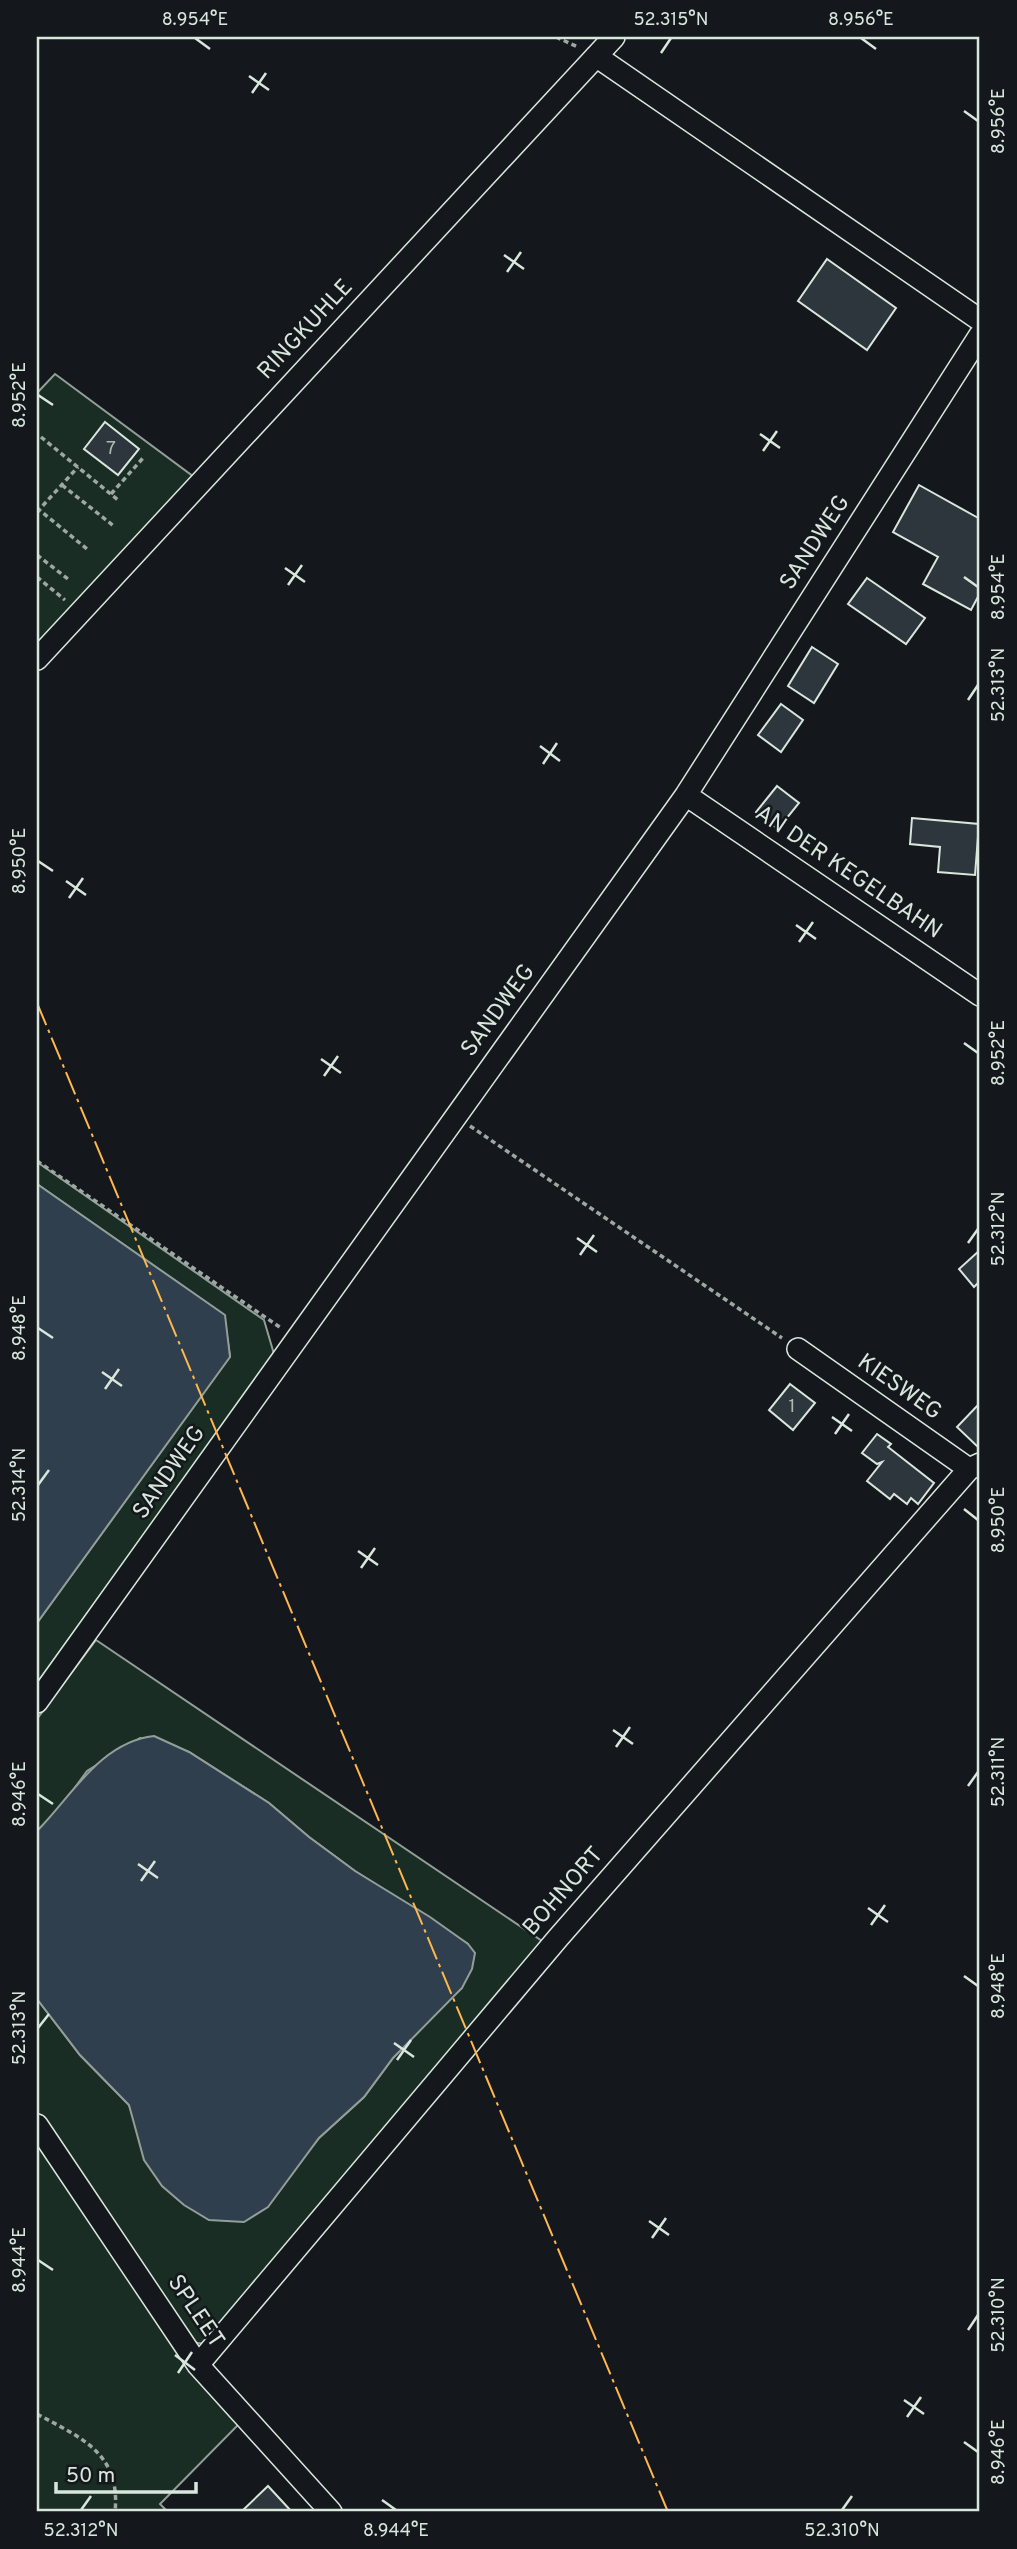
<svg xmlns="http://www.w3.org/2000/svg" width="1017" height="2549" font-family="Overpass,sans-serif">
<style>
.green{fill:#1a2d24;stroke:#939e99;stroke-width:2}
.water{fill:#2f3f4d;stroke:#939e99;stroke-width:2}
.building{fill:#2c363c;stroke:#d8e6dc;stroke-width:2}
.lines{fill:none;stroke-linecap:round;stroke-linejoin:round}
.minor-casing{stroke:#d8e6dc;stroke-width:24}
.path{stroke:#9da8a2;stroke-width:3.5;stroke-dasharray:5 3.5;stroke-linecap:butt}
.minor{stroke:#14181c;stroke-width:21}
.power{stroke:#ffb74d;stroke-width:2;stroke-dasharray:24 5 3.5 5;stroke-linecap:butt}
.ticks{fill:none;stroke:#d8e6dc;stroke-width:2.5}
.labels{text-anchor:middle;dominant-baseline:central;stroke-width:5;stroke-linejoin:round;paint-order:stroke}
.number-label{font-size:19px;fill:#adbab4}
.street-label{font-size:23px;fill:#d8e6dc;stroke:#14181c}
.neatline{fill:none;stroke:#d8e6dc;stroke-width:2.5}
.ticks-label{font-size:18px;text-anchor:middle;fill:#d8e6dc}
</style>
<rect width="100%" height="100%" fill="#14181c"/>
<path class="green" d="M55,374L194,477L37,645V393Z
M37,1162L264,1320L274,1354L37,1683V1623L230,1356L224,1315L37,1184Z
M96,1640L545,1943L207,2344L189,2342L37,2113V1999L80,2055L129,2105L137,2129L295,2167L319,2138L364,2097L393,2058L438,2009L462,1988L468,1944L355,1871L309,1837L269,1803L189,1752L140,1738L87,1771L60,1808L37,1831V1719Z
M37,2141L241,2422L160,2504L168,2512H37Z"/>
<path class="water" d="M37,1184L225,1315L230,1357L37,1623Z
M154,1736L189,1752L269,1803L309,1837L355,1871L430,1917L468,1944L475,1953L472,1969L462,1988L393,2058L364,2097L319,2138L268,2207L244,2222L209,2220L184,2205L162,2186L144,2160L129,2105L80,2055L37,1999V1831C71,1797 100,1742 154,1736Z"/>
<path class="building" d="M827,259L896,308L867,350L798,301Z
M105,422L139,449L118,475L84,449Z
M919,485L980,519V593L971,610L923,584L938,557L893,532Z
M867,578L925,618L906,644L848,604Z
M812,647L838,664L814,703L788,686Z
M781,704L803,720L781,752L758,735Z
M777,786L799,803L778,829L756,812Z
M912,818L979,824L975,875L938,872L940,847L910,844Z
M980,1250V1281L974,1287L959,1269Z
M790,1384L815,1403L793,1430L769,1410Z
M979,1404L980,1406V1449L957,1427Z
M877,1434L891,1444L888,1447L934,1483L918,1504L911,1498L907,1504L894,1494L890,1499L867,1481L882,1462L877,1464L862,1453Z
M268,2486L292,2512L243,2510Z"/>
<g class="lines">
<g class="minor-casing">
<path id="minor" d="M596,56L980,320
M37,659L614,37
M686,795L980,995
M798,1349L969,1469
M37,1702L686,795L980,335
M37,2125L198,2365L331,2512
M198,2365L558,1938L969,1469L980,1464"/>
</g>
<path class="path" d="M556,37L578,47
M41,437L118,500
M62,485L115,527
M111,494L143,458
M37,508L87,549
M37,512L78,467
M37,555L68,579
M37,577L65,600
M37,619V620
M470,1126L782,1338
M37,1161L281,1328
M37,2414C81,2438 121,2453 115,2512"/>
<use href="#minor" class="minor"/>
<path class="power" d="M37,1003L668,2512"/>
</g>
<path class="ticks" d="M195,38L210,49M861,38L876,49M661,53L671,38M249,76L269,90M252,93L266,73M964,111L978,121M504,255L524,269M507,272L521,252M38,395L53,405M760,434L780,448M763,451L777,431M285,568L305,582M964,577L978,587M288,585L302,565M968,700L978,685M540,746L560,761M543,764L557,743M38,861L53,871M66,881L86,895M69,898L83,878M796,925L816,939M799,942L813,922M964,1043L978,1053M321,1059L341,1073M324,1076L338,1056M577,1238L597,1252M968,1243L978,1229M580,1255L594,1235M38,1328L53,1338M102,1372L122,1386M105,1389L119,1369M832,1417L852,1431M835,1434L849,1414M38,1485L49,1470M964,1509L978,1520M358,1551L378,1565M361,1568L375,1548M613,1730L633,1744M616,1747L630,1727M968,1786L978,1772M38,1794L53,1804M138,1864L158,1878M141,1881L155,1861M868,1908L888,1922M871,1925L885,1905M964,1976L978,1986M38,2028L49,2014M394,2043L414,2057M397,2060L411,2040M649,2221L669,2235M652,2238L666,2218M38,2260L53,2270M968,2330L978,2315M175,2355L195,2370M178,2373L192,2352M904,2400L924,2414M907,2417L921,2397M964,2442L978,2452M382,2500L396,2510M81,2510L91,2496M842,2510L852,2496"/>
<g class="labels">
<g class="number-label">
<text x="111" y="449">7</text>
<text x="792" y="1407">1</text>
</g>
<g class="street-label">
<text transform="translate(306 330) rotate(-47)">RINGKUHLE</text>
<text transform="translate(816 543) rotate(-57)">SANDWEG</text>
<text transform="translate(848 873) rotate(34)">AN DER KEGELBAHN</text>
<text transform="translate(499 1011) rotate(-54)">SANDWEG</text>
<text transform="translate(899 1388) rotate(35)">KIESWEG</text>
<text transform="translate(170 1473) rotate(-55)">SANDWEG</text>
<text transform="translate(564 1892) rotate(-49)">BOHNORT</text>
<text transform="translate(195 2312) rotate(56)">SPLEET</text>
</g>
</g>
<rect width="1017" height="2549" fill="none" stroke="#14181c" stroke-width="77"/>
<path d="M56 2482v10h140v-10" fill="none" stroke="#d8e6dc" stroke-width="3.5"/>
<text x="66" y="2482" font-size="21" fill="#d8e6dc" stroke="#14181c" stroke-width="5" paint-order="stroke">50 m</text>
<rect x="38" y="38" width="940" height="2472" class="neatline"/>
<g class="ticks-label">
<text x="195" y="25">8.954°E</text>
<text x="671" y="25">52.315°N</text>
<text x="861" y="25">8.956°E</text>
<text transform="translate(998 121) rotate(-90)" y="6">8.956°E</text>
<text transform="translate(19 395) rotate(-90)" y="6">8.952°E</text>
<text transform="translate(998 587) rotate(-90)" y="6">8.954°E</text>
<text transform="translate(998 685) rotate(-90)" y="6">52.313°N</text>
<text transform="translate(19 861) rotate(-90)" y="6">8.950°E</text>
<text transform="translate(998 1053) rotate(-90)" y="6">8.952°E</text>
<text transform="translate(998 1229) rotate(-90)" y="6">52.312°N</text>
<text transform="translate(19 1328) rotate(-90)" y="6">8.948°E</text>
<text transform="translate(19 1485) rotate(-90)" y="6">52.314°N</text>
<text transform="translate(998 1520) rotate(-90)" y="6">8.950°E</text>
<text transform="translate(998 1772) rotate(-90)" y="6">52.311°N</text>
<text transform="translate(19 1794) rotate(-90)" y="6">8.946°E</text>
<text transform="translate(998 1986) rotate(-90)" y="6">8.948°E</text>
<text transform="translate(19 2028) rotate(-90)" y="6">52.313°N</text>
<text transform="translate(19 2260) rotate(-90)" y="6">8.944°E</text>
<text transform="translate(998 2315) rotate(-90)" y="6">52.310°N</text>
<text transform="translate(998 2452) rotate(-90)" y="6">8.946°E</text>
<text x="81" y="2536">52.312°N</text>
<text x="396" y="2536">8.944°E</text>
<text x="842" y="2536">52.310°N</text>
</g>
</svg>
